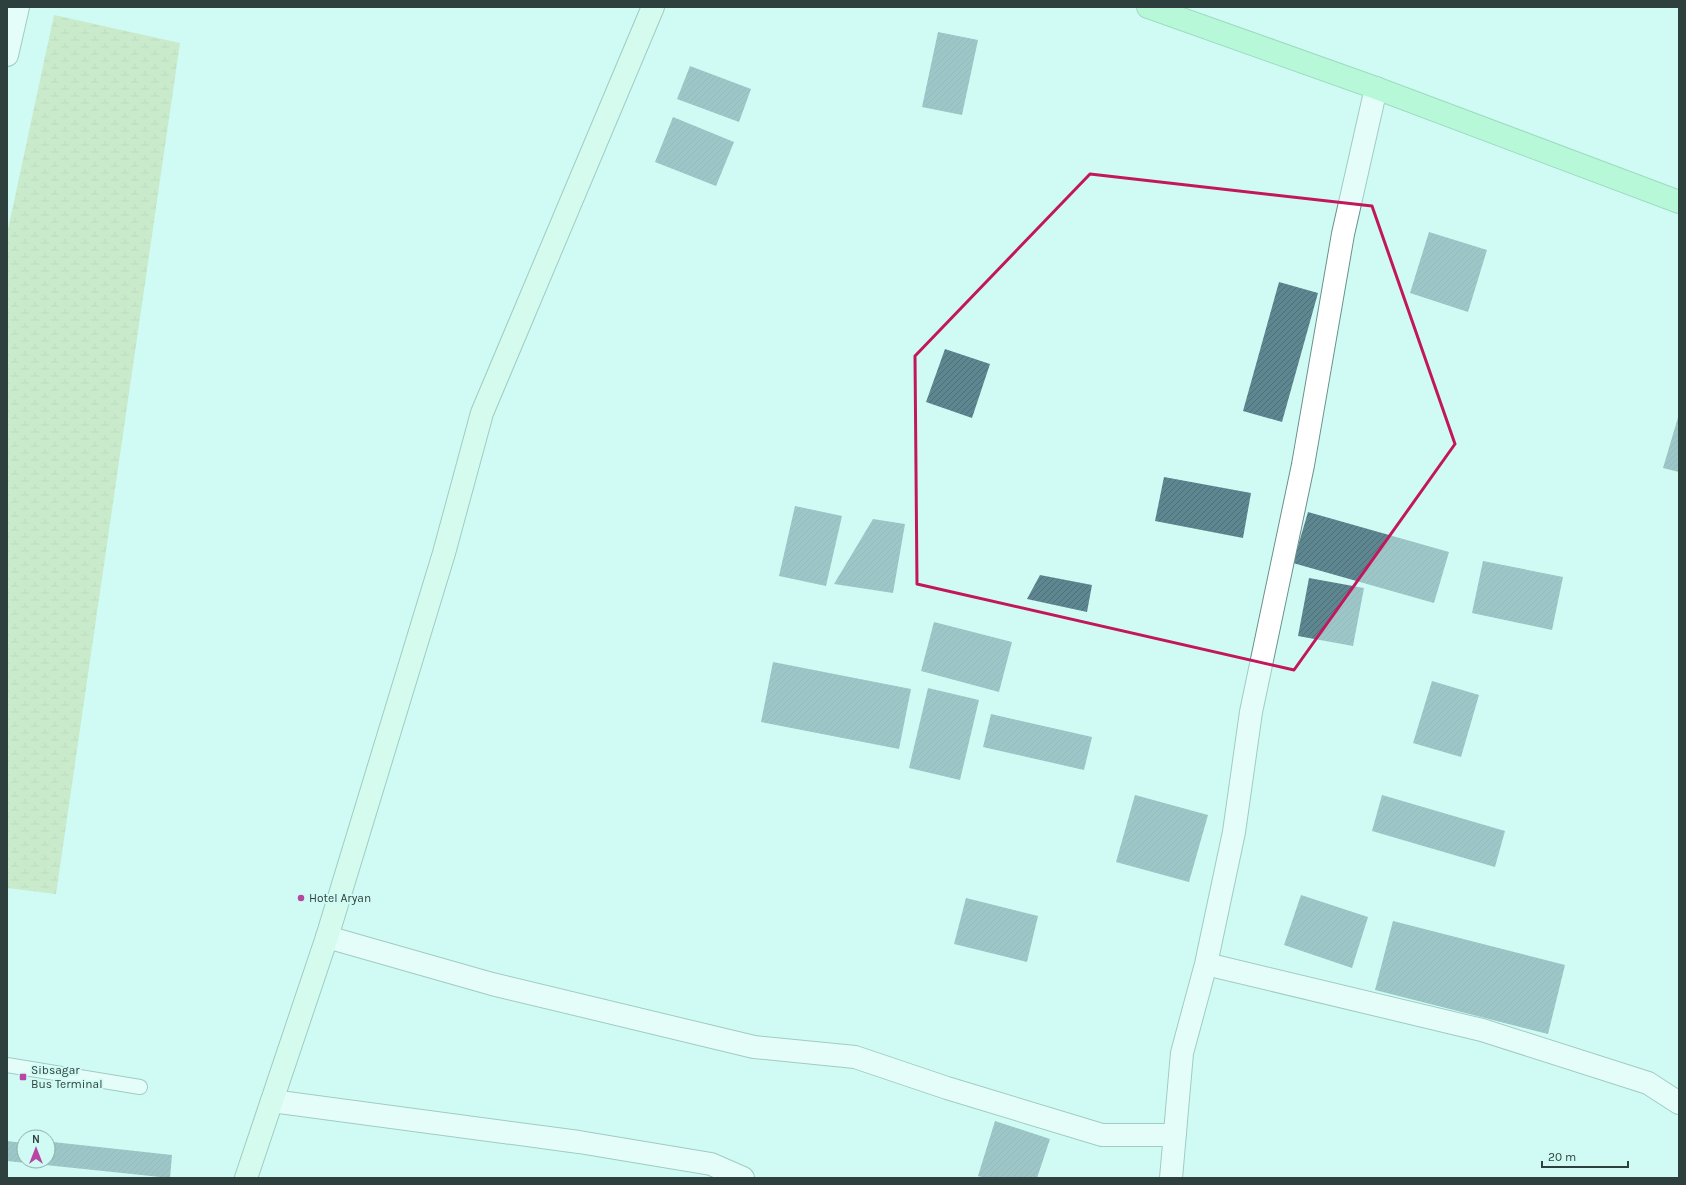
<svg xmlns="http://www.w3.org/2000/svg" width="1686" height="1185" font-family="Karla,sans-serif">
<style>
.wetland{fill:url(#wetland-marsh)}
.building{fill:url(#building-hatch)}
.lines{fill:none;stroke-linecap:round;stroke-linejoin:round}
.service-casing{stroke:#68918a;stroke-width:16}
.minor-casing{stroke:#68918a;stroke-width:24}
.secondary-casing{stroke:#68918a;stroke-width:24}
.trunk-casing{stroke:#63b482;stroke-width:24}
.service{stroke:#fff;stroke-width:14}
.minor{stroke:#fff;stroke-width:22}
.secondary{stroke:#d9fbe5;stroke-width:22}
.trunk{stroke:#9af4b8;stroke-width:22}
.marked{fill:none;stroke:#c2185b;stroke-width:3;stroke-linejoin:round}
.poi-dot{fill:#b947a1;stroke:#cffbf4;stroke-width:1.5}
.labels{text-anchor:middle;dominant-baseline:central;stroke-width:4;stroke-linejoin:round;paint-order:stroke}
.poi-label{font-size:12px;fill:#2e403d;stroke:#cffbf4;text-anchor:start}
</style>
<defs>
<pattern id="wetland-marsh" width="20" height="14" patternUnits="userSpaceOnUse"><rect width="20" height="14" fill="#c1d499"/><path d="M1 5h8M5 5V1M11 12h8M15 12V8" fill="none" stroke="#a6b785"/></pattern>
<pattern id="building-hatch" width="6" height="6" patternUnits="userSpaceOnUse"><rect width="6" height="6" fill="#5e8690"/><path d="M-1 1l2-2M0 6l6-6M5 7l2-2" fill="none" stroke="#4e6f77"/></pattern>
</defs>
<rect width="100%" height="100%" fill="#cffbf4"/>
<path class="wetland" d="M54,15L180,43L56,894L7,888V234Z"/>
<path class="building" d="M938,32L978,40L962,115L922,107Z
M690,66L751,89L739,122L677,99Z
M673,117L734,142L716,186L655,162Z
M1429,232L1487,250L1468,312L1410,293Z
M1279,282L1318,293L1282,422L1243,411Z
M945,349L990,364L972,418L926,402Z
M1679,414V472L1663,468Z
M1164,477L1251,493L1243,538L1155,521Z
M795,506L842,516L826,586L779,576Z
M1308,512L1449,552L1434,603L1293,563Z
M873,519L905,524L893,593L834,584Z
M1483,561L1563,577L1552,630L1472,613Z
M1040,575L1092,585L1087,612L1027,599Z
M1309,578L1364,588L1353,646L1298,636Z
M934,622L1012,642L999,692L921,671Z
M773,662L911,689L899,749L761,722Z
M1432,681L1479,695L1461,757L1413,743Z
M928,688L979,700L960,780L909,768Z
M991,714L1092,737L1084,770L983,747Z
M1135,795L1208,815L1189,882L1116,862Z
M1382,795L1505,831L1495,867L1372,831Z
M1301,895L1368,917L1352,968L1284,945Z
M966,898L1038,916L1027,962L954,944Z
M1393,921L1565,965L1548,1034L1375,990Z
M995,1121L1050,1139L1037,1178H984L978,1176Z
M7,1141L24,1143V1161H48V1145H52L53,1142L172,1155L170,1178L7,1161Z"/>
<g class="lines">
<g class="service-casing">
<path id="service" d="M7,1065L140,1087"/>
</g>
<g class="minor-casing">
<path id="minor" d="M7,55L18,7
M327,937L492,984L754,1047L855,1057L947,1088L1102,1135H1175
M1206,964L1482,1030L1648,1083L1679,1103
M272,1101L579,1142L711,1164L743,1178
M1171,1178L1182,1053L1206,964L1234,832L1251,712L1303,465L1343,234L1376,88"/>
</g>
<g class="secondary-casing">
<path id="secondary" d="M246,1178L327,937L444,553L482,413L653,7"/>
</g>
<g class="trunk-casing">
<path id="trunk" d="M1148,7L1376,88L1679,202"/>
</g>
<use href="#service" class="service"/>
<use href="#minor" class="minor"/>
<use href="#secondary" class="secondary"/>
<use href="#trunk" class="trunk"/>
</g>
<path d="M0 0H1686V1185H0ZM1090,174L1372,206L1455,444L1294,670L917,584L915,356Z" fill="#cffbf4" fill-opacity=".55" fill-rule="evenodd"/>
<path class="marked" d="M1090,174L1372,206L1455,444L1294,670L917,584L915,356Z"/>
<g class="poi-dot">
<circle cx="301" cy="898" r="4"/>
<rect x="19" y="1073" width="8" height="8" rx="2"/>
</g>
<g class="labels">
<g class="poi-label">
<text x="309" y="898">Hotel Aryan</text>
<text x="31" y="1070">Sibsagar<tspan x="31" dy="14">Bus Terminal</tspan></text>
</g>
</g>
<rect width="1686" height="1185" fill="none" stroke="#2e403d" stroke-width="16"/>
<g transform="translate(36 1149)"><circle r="19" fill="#cffbf4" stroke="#8fb0ab"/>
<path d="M0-3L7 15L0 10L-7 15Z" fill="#b947a1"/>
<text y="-6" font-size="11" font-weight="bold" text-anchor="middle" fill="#2e403d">N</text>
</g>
<path d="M1542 1161v6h86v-6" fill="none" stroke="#2e403d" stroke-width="2"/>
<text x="1548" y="1161" font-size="12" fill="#2e403d" stroke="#cffbf4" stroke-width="3" paint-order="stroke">20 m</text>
</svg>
